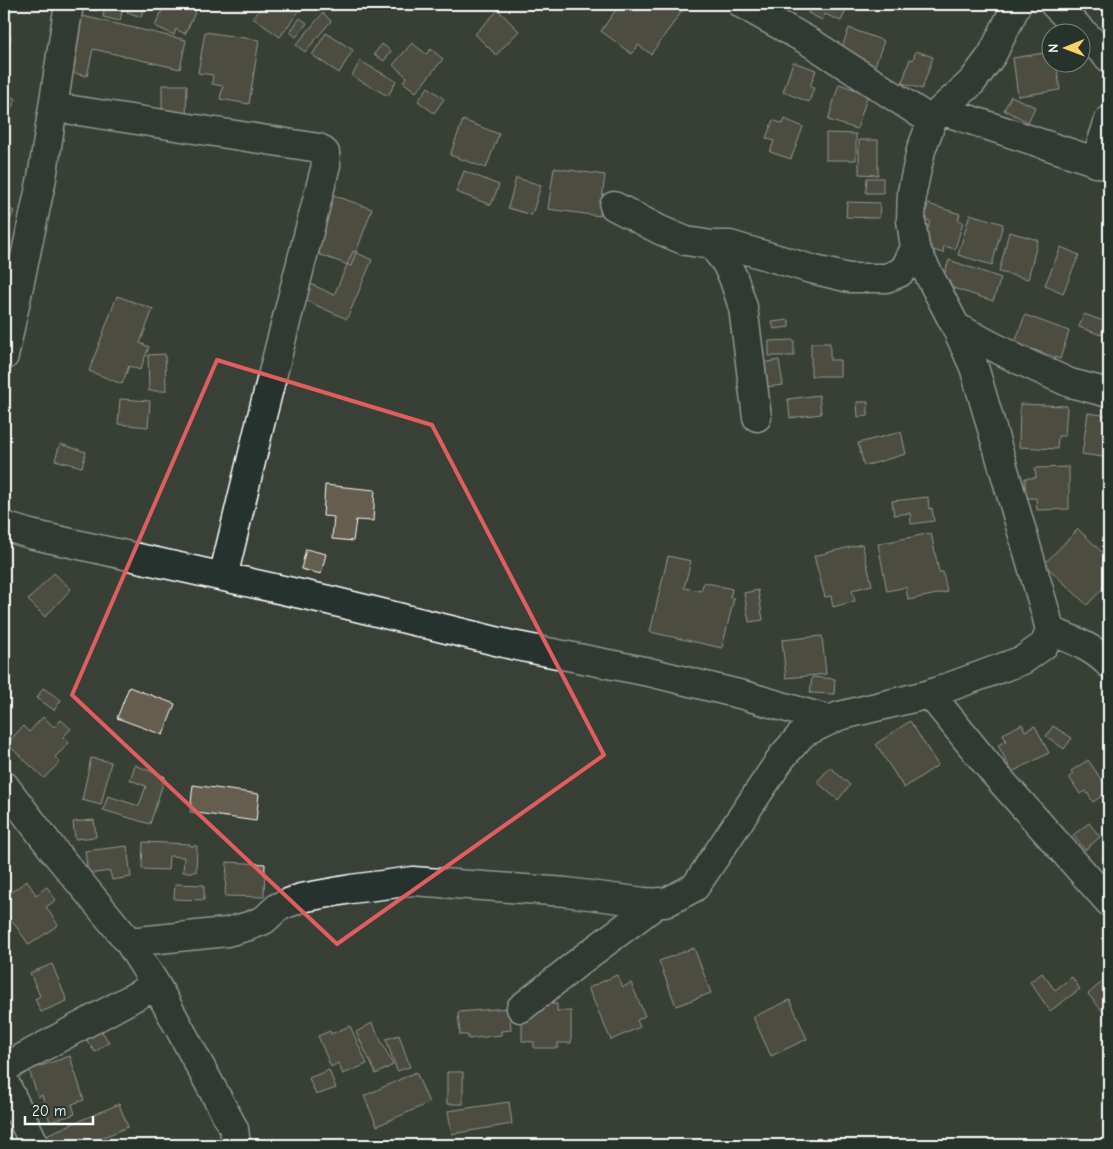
<svg xmlns="http://www.w3.org/2000/svg" width="1113" height="1149" font-family="'Comic Neue',sans-serif">
<style>
.building{fill:#655d4e;stroke:#fff}
.lines{fill:none;stroke-linecap:round;stroke-linejoin:round}
.minor-casing{stroke:#fff;stroke-width:31}
.minor{stroke:#26332d;stroke-width:28}
.marked{fill:none;stroke:#e05e5e;stroke-width:4;stroke-linejoin:round}
</style>
<rect width="100%" height="100%" fill="#394037"/>
<filter id="ink" filterUnits="userSpaceOnUse"><feTurbulence type="fractalNoise" baseFrequency=".02" numOctaves="2"/><feDisplacementMap in="SourceGraphic" scale="10" xChannelSelector="R" yChannelSelector="G"/><feConvolveMatrix kernelMatrix="1 2 1 2 8 2 1 2 1" color-interpolation-filters="sRGB"/></filter>
<g filter="url(#ink)">
<path class="building" d="M82,4H98L97,11L81,8Z
M105,4L123,6L120,21L103,17Z
M130,4H145L141,17L127,12Z
M165,4H199L185,34L176,29L174,35L155,26Z
M264,4H304L280,37L253,18Z
M620,4H687L651,54L638,45L632,54L601,31Z
M812,4H849L841,21L825,14L822,20L808,13Z
M498,10L519,31L496,55L475,34Z
M323,13L331,21L305,52L296,45Z
M78,15L186,40L180,69L93,49L87,76L66,71Z
M300,18L307,23L296,37L290,32Z
M849,28L884,41L874,68L839,56Z
M205,32L259,40L249,104L220,99L223,86L212,84L213,75L198,73Z
M326,33L353,50L339,73L312,55Z
M4,34L11,37L4,57Z
M412,43L426,54L431,49L443,59L416,92L403,82L407,77L393,65Z
M382,44L391,51L384,61L374,54Z
M916,51L933,57L922,89L902,83L910,59L913,60Z
M1050,52V62H1056L1060,90L1018,96L1013,58Z
M360,61L396,81L388,96L352,76Z
M793,62L816,70L810,87L814,88L809,102L783,92Z
M839,84L868,94L857,129L828,120Z
M162,85H187L186,120L162,119Z
M428,87L444,99L434,113L418,101Z
M4,93L16,99L4,123Z
M1011,96L1035,107L1028,122L1004,110Z
M785,119L803,127L791,159L770,152L774,141L766,138L773,120L783,124Z
M463,120L499,134L486,168L450,155Z
M826,133L856,134V160H826Z
M859,140H878V175L859,174Z
M554,168L605,175L600,216L548,209Z
M464,171L499,185L491,205L456,192Z
M516,178L541,185L532,215L508,208Z
M867,178H883V193H866Z
M330,194L372,209L351,266L310,251Z
M847,202L880,203L879,218L846,217Z
M928,204L960,214L958,220L963,222L955,249L944,246L943,253L923,247L930,221L924,219Z
M4,206L14,211L7,228L4,226Z
M970,214L1003,224L992,265L958,255Z
M1009,232L1038,240L1028,279L999,272Z
M1061,247L1079,255L1063,293L1045,285Z
M353,251L372,260L347,319L300,298L307,282L334,295Z
M949,260L1001,278L993,301L941,284Z
M117,296L153,309L140,343L149,347L140,370L129,366L122,384L89,371Z
M1084,314L1106,322L1101,335L1079,327Z
M1025,315L1069,331L1060,359L1015,343Z
M789,320V327L774,329L772,322Z
M794,340V356H769V341Z
M811,343H830V360H840V376H811Z
M165,354L166,391H149L148,355Z
M779,360L783,385L765,387L762,363Z
M819,395L821,414L790,418L788,399Z
M120,399L150,401L148,427L118,424Z
M857,402H868V416L858,417Z
M1020,404L1067,406L1065,436H1058L1057,449L1019,447Z
M1088,413L1109,416V458L1082,454Z
M901,432L906,454L864,466L858,443Z
M60,444L86,452L82,467L55,460Z
M1069,467V509L1037,510L1036,498H1025V478H1036L1035,468Z
M325,485L375,490L373,521L356,520L353,541L332,539L334,517L323,516Z
M928,497L929,509L932,508L934,521L911,524L910,513L894,515L892,501Z
M1078,529L1109,559V582L1087,605L1044,564Z
M931,533L939,572H943L947,592L908,600L906,587L887,591L878,544Z
M862,544L872,585L852,590L855,601L833,607L831,596L825,597L814,556Z
M306,549L326,554L321,574L301,569Z
M668,556L691,561L684,588L701,591L704,582L732,589L730,598H734L722,648L650,632Z
M54,573L71,589L45,617L28,600Z
M758,590L763,620L749,622L744,593Z
M822,636L826,674L786,678L782,640Z
M812,677L835,679L834,694L810,693Z
M129,687L175,704L163,735L117,718Z
M43,688L61,700L54,710L37,698Z
M43,717L54,727L61,720L71,729L63,737L69,743L55,757L60,762L44,778L7,744L23,726L29,732Z
M910,721L938,765L904,788L876,744Z
M1022,724L1025,731L1035,726L1049,753L1012,772L998,745L1006,741L1003,734Z
M1053,726L1072,738L1064,749L1046,736Z
M91,758L111,762L101,805L82,800Z
M1088,760L1109,791L1093,802L1086,791L1080,794L1069,777L1073,774L1071,771Z
M135,765L165,777L150,824L103,810L108,796L139,806L146,786L130,780Z
M830,767L850,785L838,800L817,782Z
M193,785L259,794L256,821L190,812Z
M94,820L96,837L75,839L73,822Z
M1089,823L1100,837L1085,850L1073,835Z
M143,842L190,844V846H197L196,872H183L184,857L169,856L168,870L142,869Z
M127,846L131,877L112,880L110,871L88,874L85,851Z
M227,862L265,864L264,897L225,896Z
M27,881L36,895L47,887L56,900L46,907L58,925L29,945L4,909V897Z
M175,884L204,885V900L174,899Z
M694,948L711,993L676,1006L659,961Z
M52,964L67,1001L41,1012L35,999L40,996L30,973Z
M1042,973L1055,990L1072,977L1080,989L1050,1011L1030,982Z
M617,975L623,987L631,983L645,1016L637,1020L640,1027L611,1040L588,988Z
M1109,976V1019L1088,994Z
M790,1000L807,1039L771,1056L753,1017Z
M533,1004H557V1011H571V1043H558V1048H534V1042L522,1041V1009Z
M509,1008L511,1030L501,1031V1035L468,1039V1035H460L458,1012Z
M372,1023L393,1065L376,1074L356,1032Z
M98,1026L109,1042L95,1052L83,1035Z
M350,1026L367,1064L343,1074L338,1063L331,1067L318,1036L330,1031L331,1034Z
M399,1035L410,1067L397,1071L386,1039Z
M70,1056L84,1100L72,1104L75,1114L50,1122L42,1095L38,1097L29,1070Z
M329,1070L336,1088L316,1095L309,1078Z
M416,1072L429,1103L377,1126L364,1096Z
M447,1072H463V1104H447Z
M509,1102L512,1124L452,1134L448,1111Z
M119,1104L128,1127L84,1145H42L39,1138Z"/>
<g class="lines">
<g class="minor-casing">
<path id="minor" d="M742,4L810,42L932,121
M1054,4L1109,58
M53,107L319,148L325,153L326,165L263,412L223,577
M941,110L1109,166
M1095,163L1109,120
M614,206L660,230L686,241L712,245H730L811,269L849,278H886L899,273L905,268L915,248
M712,245L726,263L733,277L743,307L757,417
M956,327L1017,359L1070,383L1109,393
M4,356L42,178L69,4
M4,526L30,534L328,600L512,645L649,672L747,696L829,720
M1050,631C1071,639 1093,647 1109,664
M930,694L994,773L1109,902
M4,785L54,851L129,942L156,985L234,1129L236,1145
M129,942L227,932L249,926L264,920L278,907L301,898L351,889L413,881L566,892L644,902L665,903L695,887L782,757L803,733L839,716L930,694L1023,660L1044,645L1050,631L1046,614L974,367L956,327L915,248L911,220L912,192L921,150L932,121L941,110L972,82L992,55L1017,4
M521,1008L584,958L659,902
M4,1068L156,985
M4,1081L35,1145"/>
</g>
<use href="#minor" class="minor"/>
</g>
</g>
<path d="M0 0H1113V1149H0ZM217,360L432,425L604,755L337,944L72,695Z" fill="#394037" fill-opacity=".55" fill-rule="evenodd"/>
<path class="marked" d="M217,360L432,425L604,755L337,944L72,695Z"/>
<rect width="1113" height="1149" fill="none" stroke="#26332d" stroke-width="20"/>
<rect x="10" y="10" width="1093" height="1129" fill="none" stroke="#fff" stroke-width="2" filter="url(#ink)"/>
<g transform="translate(1066 48) rotate(269)"><circle r="24" fill="#26332d" stroke="#7d8581"/>
<path d="M0-4L9 19L0 12L-9 19Z" fill="#ffd166"/>
<text y="-8" font-size="14" font-weight="bold" text-anchor="middle" fill="#ffffff">N</text>
</g>
<path d="M25 1116v8h68v-8" fill="none" stroke="#ffffff" stroke-width="2.5"/>
<text x="32" y="1116" font-size="15" fill="#ffffff" stroke="#26332d" stroke-width="4" paint-order="stroke">20 m</text>
</svg>
